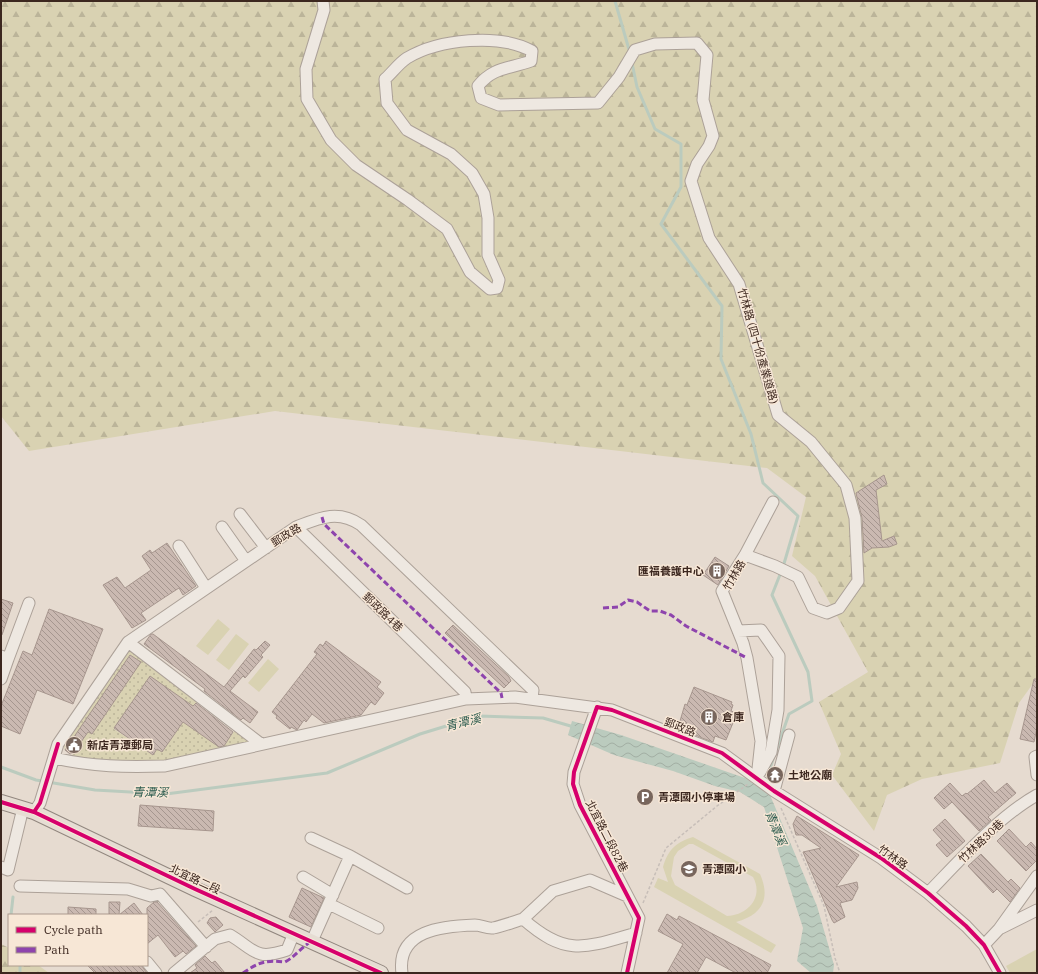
<svg xmlns="http://www.w3.org/2000/svg" width="1038" height="974" font-family="'IBM Plex Serif','Noto Sans TC',serif">
<style>
.grass{fill:url(#grass-dots)}
.forest{fill:url(#forest-firs)}
.pitch{fill:#d9d2b2;fill-rule:evenodd}
.water{fill:url(#water-waves)}
.lines{fill:none;stroke-linecap:round;stroke-linejoin:round}
.stream{stroke:#bbcbbe;stroke-width:3}
.building{fill:url(#building-back-hatch);stroke:#a7968e}
.minor-casing{stroke:#aca198;stroke-width:13}
.major-casing{stroke:#92877f;stroke-width:16}
.path{stroke:#c7beb8;stroke-width:1.5;stroke-dasharray:3 2;stroke-linecap:butt}
.minor{stroke:#eee8e1;stroke-width:11}
.major{stroke:#e6ddd3;stroke-width:14}
.quiet{stroke:#8e44ad;stroke-width:3;stroke-dasharray:6 3;stroke-linecap:butt}
.cycleway-casing{stroke:#f7e7d6;stroke-width:6}
.cycleway{stroke:#d6006c;stroke-width:4}
.labels{text-anchor:middle;dominant-baseline:central;stroke-width:3;stroke-linejoin:round;paint-order:stroke}
.street-label{font-size:11px;fill:#3c271f;stroke:#f7e7d6}
.poi-label{font-size:11px;font-weight:bold;fill:#3c271f;stroke:#f7e7d6;text-anchor:start}
.water-label{font-size:12px;font-style:italic;fill:#2e5d50;stroke:#f7e7d6}
</style>
<defs>
<pattern id="grass-dots" width="8" height="8" patternUnits="userSpaceOnUse"><rect width="8" height="8" fill="#d9d2b2"/><path d="M2 2h.1M6 6h.1" fill="none" stroke="#bbb499" stroke-width="1.8" stroke-linecap="round"/></pattern>
<pattern id="forest-firs" width="22" height="20" patternUnits="userSpaceOnUse"><rect width="22" height="20" fill="#d9d2b2"/><path d="M5 1l3.5 6h-7zM16 11l3.5 6h-7z" fill="#bbb499"/></pattern>
<pattern id="water-waves" width="16" height="10" patternUnits="userSpaceOnUse"><rect width="16" height="10" fill="#bbcbbe"/><path d="M0 5q4-4 8 0t8 0" fill="none" stroke="#a2aea3"/></pattern>
<pattern id="building-back-hatch" width="6" height="6" patternUnits="userSpaceOnUse"><rect width="6" height="6" fill="#cab9b1"/><path d="M-1 5l2 2M0 0l6 6M5-1l2 2" fill="none" stroke="#a5968f"/></pattern>
</defs>
<rect width="100%" height="100%" fill="#e6dbd0"/>
<path class="grass" d="M128,652H134L198,700L193,707L150,677L114,729L153,755L157,749L162,752L183,722L222,748L235,730L251,742L157,762L79,759L72,755L81,743L74,737L65,751L64,746Z"/>
<path class="forest" d="M1,1H1037V678L1019,703L1000,763L922,779L887,795L874,831L832,775L841,754L819,702L868,672L815,576L792,556L806,497L767,468L275,411L29,451L1,416Z
M1,944L9,948V965H38L49,973H1Z"/>
<path class="pitch" d="M218,619L230,629L208,655L196,646Z
M236,634L249,644L229,670L216,660Z
M268,659L279,669L259,692L248,683Z
M693,837L760,874C771,899 762,915 736,922L776,945L771,953L654,887L658,878L668,882L663,867C668,850 676,842 693,837ZM689,844H693L753,877C764,897 748,915 727,916L675,885L671,876L674,857L678,851Z
M1037,949V973H1010L1006,966Z"/>
<path class="water" d="M572,721L621,735L745,778L770,795L817,906L834,965L833,973H811L797,961L803,928L764,807L740,792L715,786L673,771L614,755L568,735Z"/>
<g class="lines">
<path class="stream" d="M615,1L630,53
M632,63L637,87L655,129L681,144V187L661,224L722,306L721,359L751,434L763,483L798,516L783,567
M776,751L789,714L812,701L808,672L772,595L781,572
M1,767L36,780L95,790L166,794L327,773L420,734L479,716L543,718L574,727
M766,781L774,756
M11,915L13,897
M20,965V973"/>
</g>
<path class="building" d="M884,475L887,484L876,490L882,541L894,536L897,544L889,547L872,548L864,553L862,518L856,493Z
M167,543L196,586L183,595L179,588L162,599L141,613L146,620L132,628L103,585L117,577L125,588L151,570L142,556L150,550L152,553Z
M715,557L729,566L718,585L703,575Z
M1,599L13,603L2,635H1Z
M49,609L103,629L73,704L37,690L20,734L1,726V706L23,651L32,655Z
M453,625L509,677L511,681L504,688L445,633Z
M151,634H153L224,687L254,649L256,650L265,641L270,645L261,655L263,657L245,678L243,676L230,691L258,712L250,723L243,718L241,720L204,691L205,689L144,644Z
M326,641L381,682L377,687L384,693L375,705L371,702L361,715L324,723L312,714L306,722L304,720L297,730L291,727L290,729L276,718L277,716L272,712L317,654L314,652L320,644L323,646Z
M130,655L141,662L92,734L88,732L74,752L70,754L65,750Z
M150,676L193,706L196,703L233,732L224,746L219,747L183,722L162,752L157,749L153,755L114,728Z
M1034,679H1037V728L1034,742L1020,739Z
M694,687L732,702L731,704L733,705L731,711L737,713L726,740L715,736L713,742L702,738L686,730L688,724L680,721L685,704L687,705Z
M984,780L995,793L1007,783L1016,793L988,817L991,820L979,831L952,802L944,809L934,798L950,783L962,796L966,793L967,794Z
M140,805L214,811L213,831L138,826Z
M797,816L859,855L836,887L857,882L858,888L852,900L840,903L845,917L834,923L832,920L803,852L821,848L802,835H796L793,824Z
M945,819L965,841L947,857L936,845L942,840L933,830Z
M1009,829L1026,847L1031,842L1037,849V860L1026,871L997,841Z
M981,854L1008,882L1011,879L1020,888L1010,902L997,889L993,893L968,866Z
M302,888L324,898L311,927L289,917Z
M109,902H120L119,915H109Z
M154,902H157L196,946L186,954L183,951L175,957L158,935L147,944V908Z
M134,903L143,915H119Z
M68,907L96,909V915H68Z
M667,914L677,920L679,916L771,965L767,973H736L706,957L697,973H667L683,944L658,931Z
M216,917L223,925L215,932L207,923L210,918Z
M205,956L212,963L215,961L225,973H190L197,968L195,965Z
M87,965H141L147,973H95Z"/>
<g class="lines">
<g class="minor-casing">
<path id="minor" d="M323,1L324,10L306,69L307,99L331,140L356,165L408,200L447,229L470,272L490,289L497,288L499,280L488,255V218L484,194L472,173L451,154L407,130L387,103L385,79C392,73 399,63 407,58C439,39 499,33 532,51L531,61C509,69 493,67 478,86L481,98L499,105L598,103L619,77L635,50L655,44L697,43L707,55L703,100L713,136L709,146L697,164L691,181L709,238L739,284L778,415L811,442L846,485L855,518L858,581L839,608L827,613L813,608L798,577L775,566L745,555
M240,514L266,548
M222,527L246,561
M296,527L465,692L466,699
M179,546L206,588
M738,631L761,630L779,656L778,710L771,752L760,772
M128,642L261,744
M1,656L8,659L29,603
M1,679L8,659
M597,707L574,772L573,784L580,805L639,918L627,973
M1037,756L1035,757L1037,775
M54,758C94,767 125,767 165,766L466,699L515,697L612,710L722,753L774,791L881,858L928,893L966,926L984,945L1000,973
M757,778L761,741L747,658L743,643L722,591L745,555L773,502
M774,791L789,735
M34,812L40,803L58,744L128,642L296,527C319,518 338,509 361,525L533,690L532,699
M311,838L350,856
M1,867L8,870L23,808
M303,877L333,895
M20,886L128,889L151,896L160,894L206,947
M928,893C959,861 999,816 1037,795
M329,904L378,928
M523,919L553,891L590,880L627,896
M1001,928L1037,910
M312,941L350,856L407,888
M984,945L999,929L1037,876
M147,962L156,973
M174,973L215,939L230,935C255,950 255,961 287,950L294,933
M402,973C396,930 443,926 475,925C481,925 487,929 493,928C503,926 513,922 523,919C566,957 585,948 636,933"/>
</g>
<g class="major-casing">
<path id="major" d="M1,802L34,812L195,889L381,973"/>
</g>
<path class="path" d="M781,808L824,906L835,958L840,973
M643,903L666,848L717,806L748,784
M198,922L213,910"/>
<use href="#minor" class="minor"/>
<use href="#major" class="major"/>
<path class="quiet" d="M322,517L324,524L501,693L502,698
M603,608L618,607L628,600L637,602L650,611H660L671,615L686,626L747,658
M243,973C259,962 265,960 285,962C296,956 300,948 312,941"/>
<g class="cycleway-casing">
<path id="cycleway" d="M1,802L34,812L195,889L381,973
M34,812L40,803L58,744
M627,973L639,918L580,805L573,784L574,772L597,707L612,710L722,753L774,791L881,858L928,893L966,926L984,945L1000,973"/>
</g>
<use href="#cycleway" class="cycleway"/>
</g>
<defs>
<g id="building-disc" transform="scale(0.9)"><circle r="9.5" fill="#78665d" stroke="#f7e7d6"/><path d="M-4-6H4V6H1V3H-1V6H-4ZM-2.5-4.3h1.7v1.8h-1.7ZM.8-4.3h1.7v1.8H.8ZM-2.5-1h1.7V.8h-1.7ZM.8-1h1.7V.8H.8Z" fill="#fff"/></g>
<g id="civic-disc" transform="scale(0.9)"><circle r="9.5" fill="#78665d" stroke="#f7e7d6"/><path d="M-.6-6.5H3V-4.5H.6V-3L4-1V1h2V6H-6V1h2V-1L-.6-3ZM-1.2 2.5V6h2.4V2.5Z" fill="#fff"/></g>
<g id="temple-disc" transform="scale(0.9)"><circle r="9.5" fill="#78665d" stroke="#f7e7d6"/><path d="M0-6L5-2H3V0L6.5 2.5H4V6H1.5V3h-3V6H-4V2.5H-6.5L-3 0V-2H-5Z" fill="#fff"/></g>
<g id="parking-disc" transform="scale(0.9)"><circle r="9.5" fill="#78665d" stroke="#f7e7d6"/><path d="M-3.5-5.5H1a3.5 3.5 0 0 1 0 7H-1V5.5H-3.5ZM-1-3.4V-.6H.8a1.4 1.4 0 0 0 0-2.8Z" fill="#fff"/></g>
<g id="school-disc" transform="scale(0.9)"><circle r="9.5" fill="#78665d" stroke="#f7e7d6"/><path d="M0-5L7-2L0 1L-7-2ZM-4 1L0 2.5L4 1V4Q0 6-4 4Z" fill="#fff"/></g>
</defs>
<g fill-rule="evenodd">
<use href="#building-disc" x="717" y="571"/>
<use href="#building-disc" x="709" y="717"/>
<use href="#civic-disc" x="74" y="745"/>
<use href="#temple-disc" x="775" y="775"/>
<use href="#parking-disc" x="645" y="797"/>
<use href="#school-disc" x="689" y="869"/>
</g>
<g class="labels">
<g class="street-label">
<text transform="translate(758 346) rotate(74)">竹林路 (四十份產業道路)</text>
<text transform="translate(286 535) rotate(-31)">郵政路</text>
<text transform="translate(734 575) rotate(-60)">竹林路</text>
<text transform="translate(383 612) rotate(44)">郵政路4巷</text>
<text transform="translate(680 727) rotate(21)">郵政路</text>
<text transform="translate(607 836) rotate(63)">北宜路二段82巷</text>
<text transform="translate(981 841) rotate(-43)">竹林路30巷</text>
<text transform="translate(893 857) rotate(35)">竹林路</text>
<text transform="translate(195 879) rotate(25)">北宜路二段</text>
</g>
<g class="poi-label">
<text x="704" y="571" text-anchor="end">匯福養護中心</text>
<text x="722" y="717">倉庫</text>
<text x="87" y="745">新店青潭郵局</text>
<text x="788" y="775">土地公廟</text>
<text x="658" y="797">青潭國小停車場</text>
<text x="702" y="869">青潭國小</text>
</g>
<g class="water-label">
<text transform="translate(463 722) rotate(-14)">青潭溪</text>
<text transform="translate(150 792) rotate(1)">青潭溪</text>
<text transform="translate(776 828) rotate(68)">青潭溪</text>
</g>
</g>
<rect width="1038" height="974" fill="none" stroke="#3c271f" stroke-width="4"/>
<rect x="8" y="914" width="140" height="52" fill="#f7e7d6" stroke="#ac9a8d"/>
<rect x="16" y="927" width="20" height="6" fill="#d6006c" stroke="#ac9a8d"/>
<text x="44" y="934" font-size="12" fill="#3c271f">Cycle path</text>
<rect x="16" y="947" width="20" height="6" fill="#8e44ad" stroke="#ac9a8d"/>
<text x="44" y="954" font-size="12" fill="#3c271f">Path</text>
</svg>
